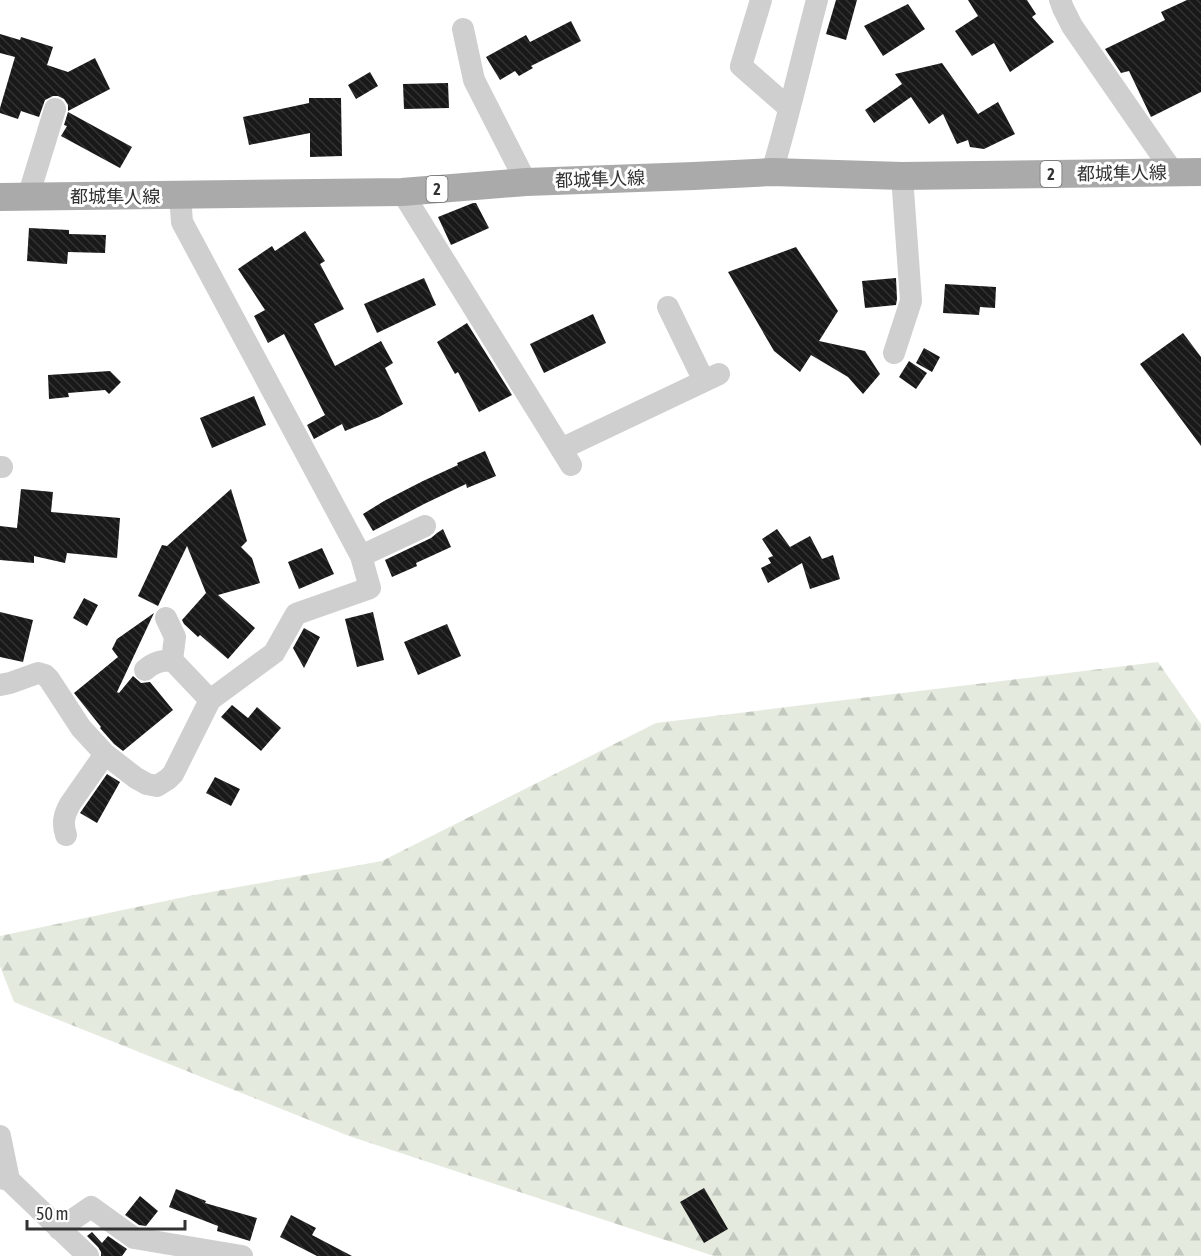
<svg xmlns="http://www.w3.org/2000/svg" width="1201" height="1256" font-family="'Asap Condensed','Noto Sans JP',sans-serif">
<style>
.forest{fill:url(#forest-firs)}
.building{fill:url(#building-back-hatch)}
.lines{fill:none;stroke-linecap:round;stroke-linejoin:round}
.minor{stroke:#cfcfcf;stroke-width:22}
.major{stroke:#aaa;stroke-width:28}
.labels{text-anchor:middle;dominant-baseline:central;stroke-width:6;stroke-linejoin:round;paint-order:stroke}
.shield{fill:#fff;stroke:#707070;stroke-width:1.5}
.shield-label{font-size:16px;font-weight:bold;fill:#323232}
.street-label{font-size:18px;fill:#323232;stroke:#fff}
</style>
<defs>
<pattern id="forest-firs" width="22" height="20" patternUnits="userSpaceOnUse" patternTransform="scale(1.5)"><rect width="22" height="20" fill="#e4eade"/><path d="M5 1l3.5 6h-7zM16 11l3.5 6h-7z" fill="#c4c9bf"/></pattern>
<pattern id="building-back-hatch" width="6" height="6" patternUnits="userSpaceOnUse" patternTransform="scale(1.5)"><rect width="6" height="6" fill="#191919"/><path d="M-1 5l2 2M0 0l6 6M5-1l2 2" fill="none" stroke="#323232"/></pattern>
</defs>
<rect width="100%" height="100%" fill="#fff"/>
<path class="forest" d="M1158,662L1201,724V1256H714L349,1136L14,1002L0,966V936L189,896L382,861L656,723Z"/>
<path class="building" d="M836,0H857L846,40L826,34Z
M968,0H1027L1036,14L1032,17L1054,42L1010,72L994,43L972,56L955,31L978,16Z
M1187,0H1201V92L1151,117L1129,71L1121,73L1105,49L1165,20L1161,12Z
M908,4L925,29L883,56L864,26Z
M571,21L581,41L531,66L533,68L519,76L515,71L500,80L486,57L526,35L530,42Z
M0,34L20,40L21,37L53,47L47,65L68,72L95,58L110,89L68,111V105L64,99L58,96H53L45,100L39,117L21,111L18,119L0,113V108L15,57L0,53Z
M942,63L978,114L998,102L1015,134L984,149L970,147L968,140L957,144L943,114L929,124L911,97L874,123L865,110L902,84L895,74Z
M370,72L378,86L356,99L348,85Z
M448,83L449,108L404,109L403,84Z
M309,98H341L342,156L310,157V133L249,145L243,117L309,103Z
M68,112L132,147L120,168L61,136L67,126L64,125Z
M473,203H476L489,228L451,245L438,217Z
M29,228L69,230V234L106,235L105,253L68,252L67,264L27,261Z
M305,231L325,261L320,264L344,309L314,324L335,366L381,341L393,363L385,368L403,404L379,417L345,431L342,424L314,439L307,425L325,415L284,334L268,343L254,316L265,310L238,269L272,246L275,251Z
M796,247L838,311L819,341L865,351L880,374L863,394L848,377L811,355L800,372L774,351L728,272Z
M424,278L436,305L377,333L364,304Z
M896,278L897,299L896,305L865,308L862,281Z
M945,284L996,287L995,308L980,307L979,315L943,313Z
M593,314L606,343L544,373L530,344Z
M467,323L512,395L479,412L458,372L455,374L437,342Z
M1183,333L1201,357V446L1140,364Z
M924,348L940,357L932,372L916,363Z
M909,361L927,373L916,389L899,377Z
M110,371L121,382L109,394L105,390L68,393L69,397L49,399L48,375Z
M254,396L266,425L212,448L200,418Z
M485,451L496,476L467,488L466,484L424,504L373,531L363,514L384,501L423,481L458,465L457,463Z
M21,489L53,492L51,512L120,518L117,558L67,553L65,563L34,556V563L0,560V526L17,528Z
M231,489L247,541L241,547L252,558L260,583L218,595L255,628L228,659L200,635L198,637L184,624L182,620L206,593L187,546L158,606L138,596L162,545L167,546Z
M443,529L451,547L416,563L417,566L392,577L385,560L431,538L437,533Z
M777,529L790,547L810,536L822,559L833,555L840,579L810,589L802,563L768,583L761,568L771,563L768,558L773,556L762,539Z
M322,548L334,574L299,589L288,562Z
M84,598L98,605L87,626L73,618Z
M0,612L33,620L23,662L0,657Z
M373,612L384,660L357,667L345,619Z
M154,613L117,692L119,693L133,676L141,683L150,682L173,710L123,751L114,744L100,728L101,727L74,693L118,657L112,649L117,639Z
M447,624L461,656L418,675L404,642Z
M304,628L320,637L304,668L293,648Z
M232,705L248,718L257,707L281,728L261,751L221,717Z
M107,774L120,782L97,823L80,813Z
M215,777L240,789L231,806L206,793Z
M704,1188L728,1229L704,1243L680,1202Z
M176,1189L206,1201L205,1203L257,1218L250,1241L217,1231L218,1226L169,1207Z
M140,1196L158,1211L146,1226L139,1225L125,1215Z
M291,1215L316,1228L312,1235L352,1256H317L280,1237Z
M92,1232L102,1243L108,1236L127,1249L122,1256H101V1252L98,1247L87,1236Z"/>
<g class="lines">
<path class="minor" d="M761,0L741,66L789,108
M1060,0L1063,8L1072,26L1173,172
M463,29L474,80L526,182
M772,172C789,115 802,57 817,0
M402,192L571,465
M28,197L55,109
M668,307L704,381
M894,353L911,301L902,176
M561,449L719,374
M0,467H2
M361,556L425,526
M166,618L175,637L172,660L210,700
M145,670C154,662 160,661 172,660
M0,685L10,683L38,673L45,675L49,679L81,728L105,754L136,778L147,784L157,786L168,779L173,774L210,700L274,653L296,614L370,588L361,556L182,222L180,195
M66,835C62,823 64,815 70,804L105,754
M0,1136L9,1180
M0,1178L9,1180L88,1256
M59,1229L91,1207L134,1238L242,1256"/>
<path class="major" d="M0,197L402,192L526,182L694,176L772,172L902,176L1201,172"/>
</g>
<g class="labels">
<g class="shield">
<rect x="1040.5" y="161" width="21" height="26" rx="4.5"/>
<rect x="426.5" y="176" width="21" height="26" rx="4.5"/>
</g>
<g class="shield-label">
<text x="1051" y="174">2</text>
<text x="437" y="189">2</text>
</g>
<g class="street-label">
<text transform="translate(1122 173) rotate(-1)">都城隼人線</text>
<text transform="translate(600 179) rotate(-2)">都城隼人線</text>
<text x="115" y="196">都城隼人線</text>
</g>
</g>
<path d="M27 1220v9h158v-9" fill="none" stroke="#323232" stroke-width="3"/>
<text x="36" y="1220" font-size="18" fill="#323232" stroke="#ffffff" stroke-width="4.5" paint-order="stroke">50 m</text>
</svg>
